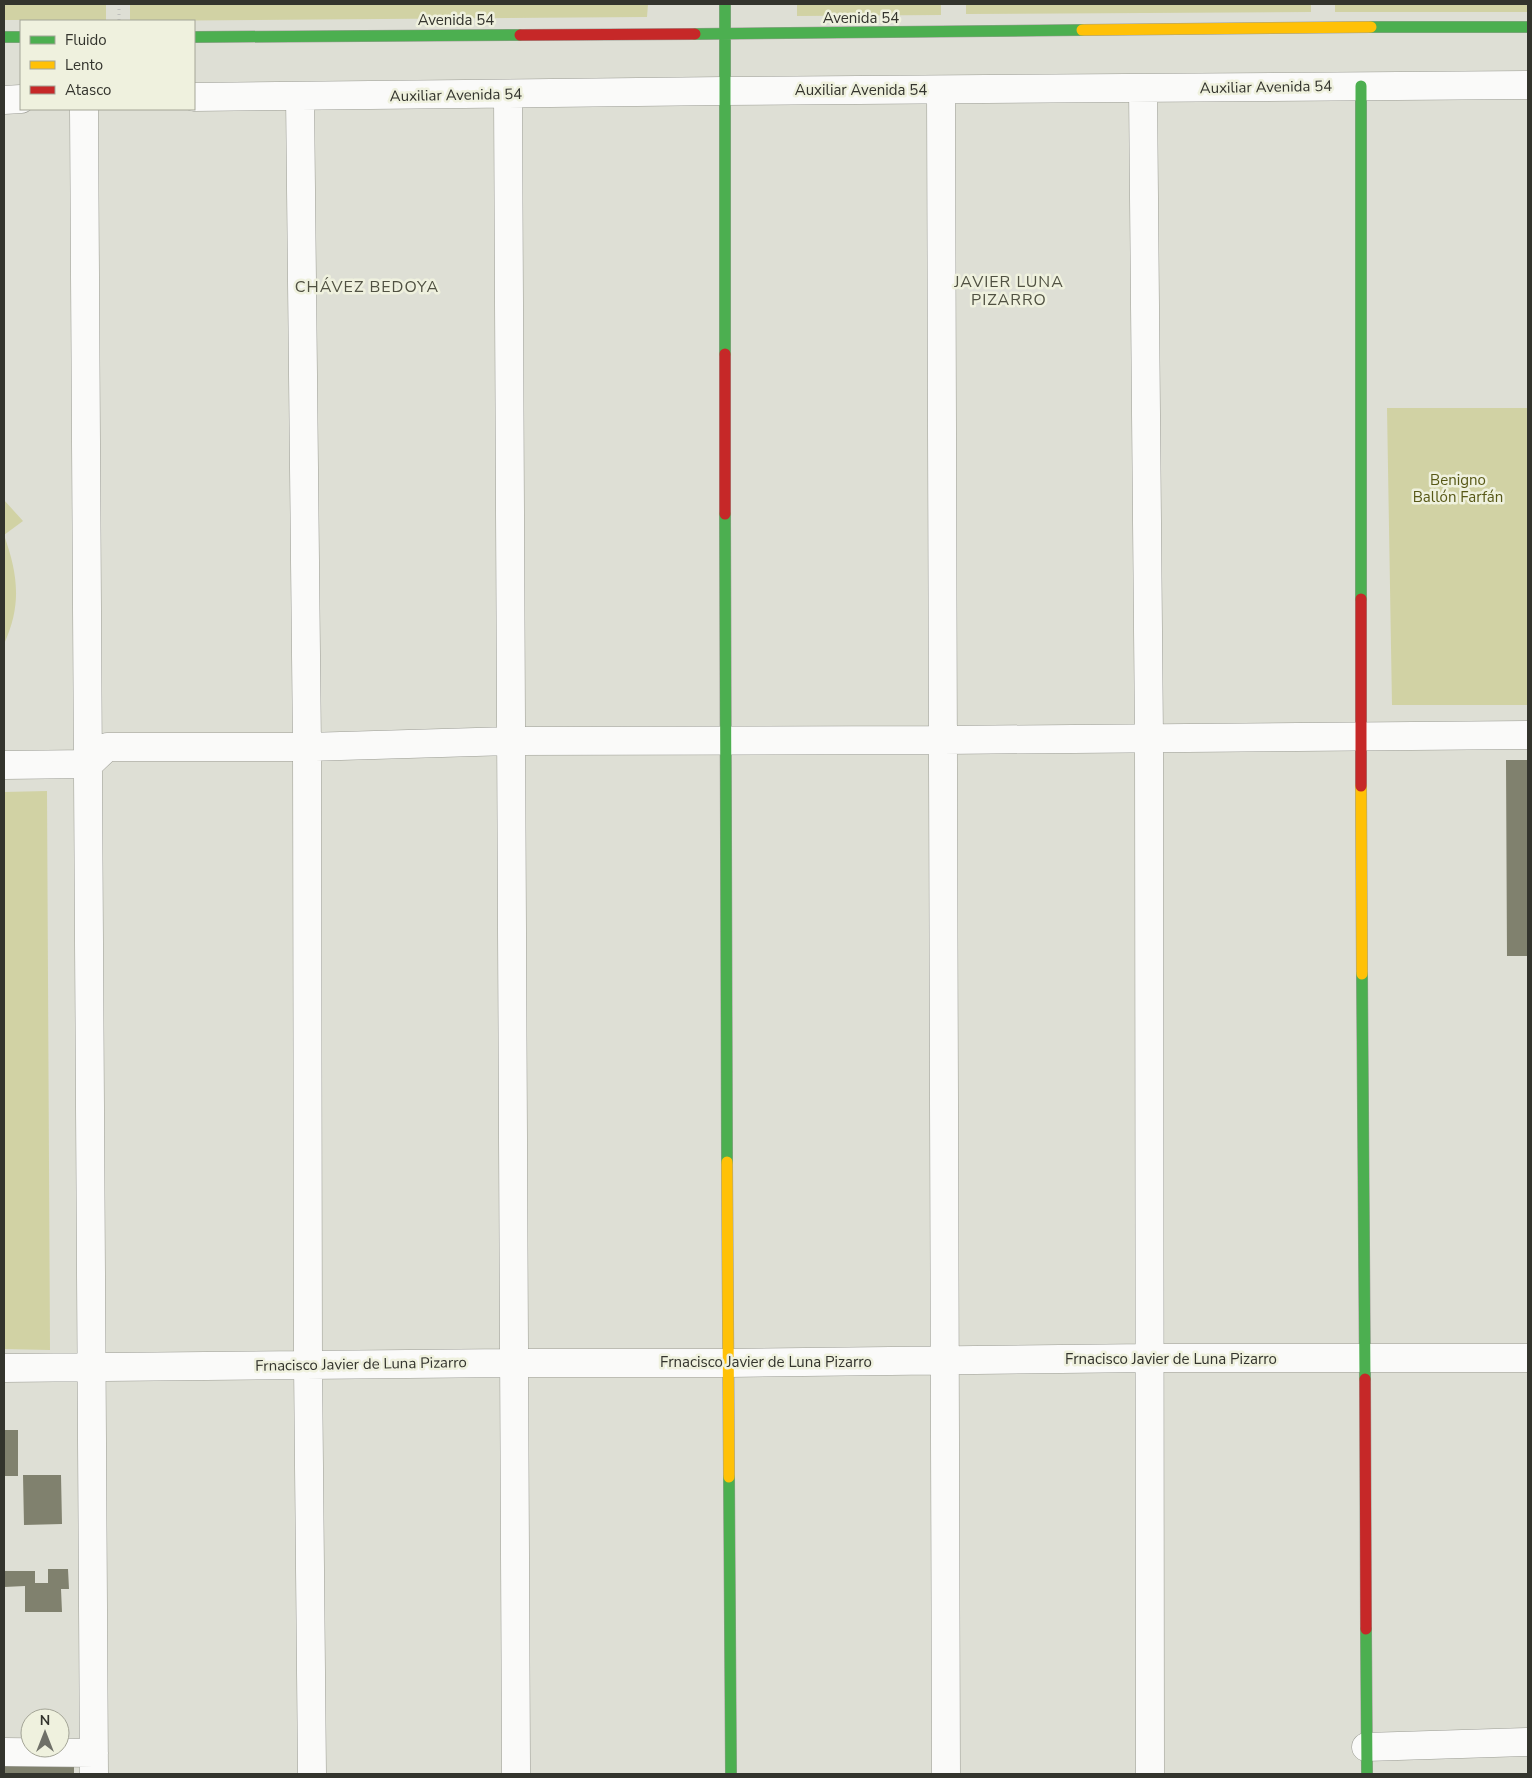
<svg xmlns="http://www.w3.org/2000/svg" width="1532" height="1778" font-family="'Nunito Sans',sans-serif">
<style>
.green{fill:#d1d2a4}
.building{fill:#80816e}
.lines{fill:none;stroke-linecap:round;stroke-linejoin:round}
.street-casing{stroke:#9b9c94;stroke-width:29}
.fast-casing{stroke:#9b9c94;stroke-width:12}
.slow-casing{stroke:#9b9c94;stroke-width:12}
.jam-casing{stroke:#9b9c94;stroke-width:12}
.path{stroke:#bebfbc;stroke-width:3;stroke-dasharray:1 4;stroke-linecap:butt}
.street{stroke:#fafaf9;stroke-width:28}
.fast{stroke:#4caf50;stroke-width:11}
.slow{stroke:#ffc107;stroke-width:11}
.jam{stroke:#c62828;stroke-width:11}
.labels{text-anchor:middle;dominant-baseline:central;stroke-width:5;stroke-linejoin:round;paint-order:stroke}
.street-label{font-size:15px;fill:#33342d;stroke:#eff1de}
.park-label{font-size:15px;fill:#575816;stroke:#eff1de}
.neighbourhood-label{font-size:16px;letter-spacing:1px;fill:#505142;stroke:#eff1de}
</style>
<rect width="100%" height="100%" fill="#dedfd5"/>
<path class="green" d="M4,4H106V20H4Z
M130,4H648L647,17L130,21Z
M797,4H941V15L797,16Z
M966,4H1311V12L966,14Z
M1335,4H1528V12H1335Z
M1387,408H1528V705H1392Z
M4,500L23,521L4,535C18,574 22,605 4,644Z
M47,791L50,1350L4,1349V792Z"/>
<path class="building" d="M1506,760H1528V956H1507Z
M4,1430H18V1476H4Z
M23,1475H61L62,1524L24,1525Z
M48,1569H68L69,1589H61L62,1612H25V1586L4,1587V1571H35V1583H48Z
M4,1765H74V1774H4Z"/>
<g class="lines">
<g class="street-casing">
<path id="street" d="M1143,89L1149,738L1150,1774
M941,90L946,1774
M508,95C509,654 515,1214 516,1774
M300,96L307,747L308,1364L312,1774
M194,97L724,91L1528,85
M4,100L21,99
M84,109L94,1774
M4,765L89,764L107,747H307L510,741L943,740L1528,735
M4,1368L515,1363H729L1149,1358H1528
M1366,1747L1528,1742
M4,1752L94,1753"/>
</g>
<g class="fast-casing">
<path id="fast" d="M725,4V354
M1371,27H1528
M695,34L1082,30
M4,37H21
M194,37L520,35
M1361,86V599
M725,514L727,1162
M1362,974L1365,1379
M729,1477L731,1774
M1366,1629L1367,1774"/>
</g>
<g class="slow-casing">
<path id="slow" d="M1082,30L1371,27
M1361,786L1362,974
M727,1162L729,1477"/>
</g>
<g class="jam-casing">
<path id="jam" d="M520,35L695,34
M725,354V514
M1361,599V786
M1365,1379L1366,1629"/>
</g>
<path class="path" d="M119,4V21"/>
<use href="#street" class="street"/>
<use href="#fast" class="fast"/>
<use href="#slow" class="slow"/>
<use href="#jam" class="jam"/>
</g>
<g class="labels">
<g class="street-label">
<text x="861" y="18">Avenida 54</text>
<text x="456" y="20">Avenida 54</text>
<text transform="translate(1266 87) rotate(-1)">Auxiliar Avenida 54</text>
<text x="861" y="90">Auxiliar Avenida 54</text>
<text transform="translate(456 95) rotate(-1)">Auxiliar Avenida 54</text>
<text x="1171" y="1359">Frnacisco Javier de Luna Pizarro</text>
<text x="766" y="1362">Frnacisco Javier de Luna Pizarro</text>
<text transform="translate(361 1364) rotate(-1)">Frnacisco Javier de Luna Pizarro</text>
</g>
<g class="park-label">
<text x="1458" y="480">Benigno<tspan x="1458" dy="17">Ballón Farfán</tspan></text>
</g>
<g class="neighbourhood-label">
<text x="1009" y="282">JAVIER LUNA<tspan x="1009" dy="18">PIZARRO</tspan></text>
<text x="367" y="287">CHÁVEZ BEDOYA</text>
</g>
</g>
<rect width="1532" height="1778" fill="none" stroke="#33342d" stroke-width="10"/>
<rect x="20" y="20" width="175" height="90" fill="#eff1de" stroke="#a4a597"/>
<rect x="30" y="36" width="25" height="8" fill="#4caf50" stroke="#a4a597"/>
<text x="65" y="45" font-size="15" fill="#33342d">Fluido</text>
<rect x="30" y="61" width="25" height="8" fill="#ffc107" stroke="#a4a597"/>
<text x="65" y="70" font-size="15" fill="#33342d">Lento</text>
<rect x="30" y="86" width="25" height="8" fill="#c62828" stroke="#a4a597"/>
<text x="65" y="95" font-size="15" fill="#33342d">Atasco</text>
<g transform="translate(45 1733)"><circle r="24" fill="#eff1de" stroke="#a4a597"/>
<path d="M0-4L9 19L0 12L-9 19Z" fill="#6f7068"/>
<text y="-8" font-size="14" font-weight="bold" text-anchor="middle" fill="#33342d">N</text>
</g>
</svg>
